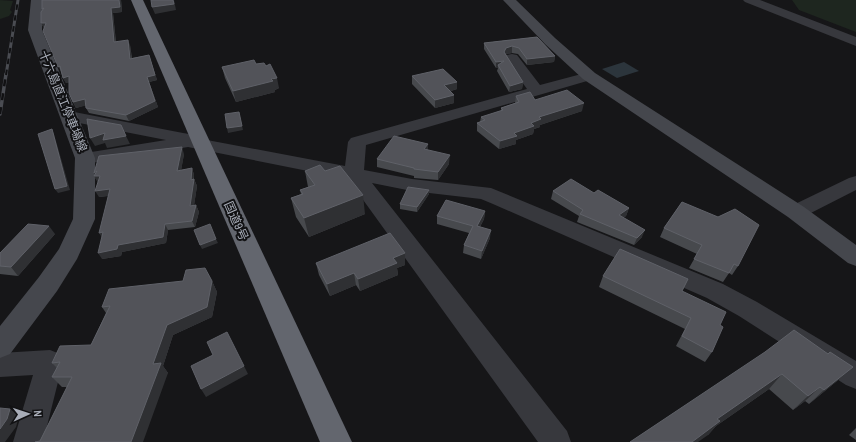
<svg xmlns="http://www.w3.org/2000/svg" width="856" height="442" font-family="'Archivo Narrow','Noto Sans JP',sans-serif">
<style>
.green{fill:#1e261f}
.water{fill:#2c353c}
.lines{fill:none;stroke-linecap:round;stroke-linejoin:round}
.street{fill:#37383d;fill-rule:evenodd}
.secondary{fill:#45474d;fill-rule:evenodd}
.highway{fill:#63666e;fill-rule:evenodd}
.rail-far1-casing{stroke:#4a4c52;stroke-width:3}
.rail-casing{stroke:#4a4c52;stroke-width:3.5}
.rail-far1{stroke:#111113;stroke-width:2;stroke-dasharray:5.5;stroke-linecap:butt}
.rail{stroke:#111113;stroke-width:2.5;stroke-dasharray:7;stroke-linecap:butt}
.wall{fill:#47494d}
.shaded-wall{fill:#2f3033}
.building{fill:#525359;stroke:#5f6168}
.labels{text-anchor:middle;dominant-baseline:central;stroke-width:4;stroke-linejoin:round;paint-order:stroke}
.street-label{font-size:12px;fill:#a8adb8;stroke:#111113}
</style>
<rect width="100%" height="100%" fill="#161618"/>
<path class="green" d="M0,0L13,1L10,10L12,12L9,16L0,19Z
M792,0H856V32L799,10Z"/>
<path class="water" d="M624,62L639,71L617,78L602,69Z"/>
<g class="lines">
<path class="street" d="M743,0H760L856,37V46L745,2Z
M512,54L517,55L540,85L589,72L594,73L596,76L594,79L366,145L364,170L412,179L491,188L723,284L757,302L856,361V389L846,385L739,316L707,298L493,204L481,199L412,191L372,183L567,431L571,442H538L348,179L188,147L85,164L79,162L76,158L79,154L166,140L69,121L63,120L61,116L63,112L69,111L183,133L189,134L191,137L345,166L348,142L351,138L527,89L505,58L507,55Z
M856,176V190L803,217L796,219L789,217L786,212L789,207L849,178Z
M50,350L60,354L63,362L43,442H13L33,375L0,377V353Z"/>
<path class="secondary" d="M31,0H43L42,30L95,158V219L77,259L57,291L10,354L0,358V326L39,277L59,249L73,219L75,158L28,30Z
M503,0H516L555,38L595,73L804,207L856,245V266L848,263L788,217L583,79L545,44Z"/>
<path class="highway" d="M131,0H143L352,442H320Z"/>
<g class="rail-far1-casing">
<path id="rail-far1" d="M6,75L18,0"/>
</g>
<g class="rail-casing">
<path id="rail" d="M0,114L6,74"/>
</g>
<use href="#rail-far1" class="rail-far1"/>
<use href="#rail" class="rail"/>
</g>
<path class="wall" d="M42,0H121L122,12L113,13L116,42L130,45L132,58L149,55L157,80L149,82L158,107L129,121L89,113L86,108V105L76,108L73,102L69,82L66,83L63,78L61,72L44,28L41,23L42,10Z
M537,37L555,56L554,62L527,65L518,54L512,53L506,54L523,82L522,89L509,92L497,71L498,68H496L484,49V43Z
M256,64L279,88L275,90V92L236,102L225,78L222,67Z
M412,76L457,89L451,91L454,103L435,108L412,84Z
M516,96L535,100L582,111L540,125V127L534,129L533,134L516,140V144L499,149L477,131V123L480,122L481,117L501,111V108L515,103Z
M428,150L449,164L438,180L414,178V176L377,167V159Z
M184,154L181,170L192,168L194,175V179L197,186L194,205H196L199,212L195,227L168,230L166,243L122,252L121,256L102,259V238L108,196L99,197L98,182L94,176Z
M305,171H325L365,214L309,237L296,217L291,198L301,194L300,190L308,187Z
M429,190V194L417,212L400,209V204Z
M553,191L594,193L629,208L626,216L623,218L642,237L634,245L577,222L579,216L551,199Z
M682,202L738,266L732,275L729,273L723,282L689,268L697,254L660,237L664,228Z
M485,211L484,219L480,227L490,238L481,259L463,253L464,245L469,233L437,224V216Z
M55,234L18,276L0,274V253Z
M405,253V265L397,268L398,275L360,291L356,285L330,296L319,275L316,263Z
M603,276L682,291L720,325L712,352L705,362L676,346L685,329L599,287Z
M212,281L217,292L212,317L173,335L163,366L168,373L40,441L67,387H62L52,377L57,368L52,363L91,345L106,313L102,307Z
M828,354L853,367L837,381L809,404L805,401L793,410L769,389L716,426L708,435L630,442Z
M856,428V440L849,435Z"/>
<path class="shaded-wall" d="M119,0H121L122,12L113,13L116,47L114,42L111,8Z
M174,0L176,10L155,14L152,7Z
M41,23H46L48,27L44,28Z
M128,40L130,45L132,64L130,59Z
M512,46V53L506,54L504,52L506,48Z
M149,55L157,80L149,82L158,107L129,121L126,115L147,77Z
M555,56L554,62L527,65V59Z
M504,61L498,65V68H496V62Z
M69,76L72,82L66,83L63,78Z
M277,78L279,88L275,90V92L236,102L233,91Z
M457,82V89L444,93V85Z
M523,82L522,89L509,92L510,86Z
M454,95V103L435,108V100Z
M85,99L88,105L76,108L73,102Z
M584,103L582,111L540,125V127L534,129L533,134L516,140V144L499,149L500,141L539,117Z
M239,112L243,130L228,133L227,128Z
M52,129L54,134L70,190L58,193L55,189Z
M105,133L126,136L130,144L107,148L105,143L95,146L90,138Z
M428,144V152L424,149Z
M182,147L184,154L180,177L177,171Z
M450,155L449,164L438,180V172Z
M192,168L194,175L193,184L194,179L197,186L193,212L190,206Z
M97,171L103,182L98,183L94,176H95L94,173Z
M110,189L114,195L99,197L95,191Z
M429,190V194L417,212V207Z
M363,195L365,214L309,237L304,218Z
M196,205L199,212L195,227L192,221Z
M629,208L626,216L616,223L619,215Z
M485,211L484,219L476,234L477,226Z
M165,224L168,230L166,243L122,252L121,256L102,259L98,253Z
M49,226L55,234L18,276L11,267Z
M491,230L490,238L481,259L482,251Z
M645,230L642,237L634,245L637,238Z
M103,232V239L99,233Z
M216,239L218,243L202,249L200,245Z
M405,253V265L397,268L398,275L360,291L358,279L393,258Z
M354,273L356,285L330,296L327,284Z
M212,281L217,292L212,317L173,335L163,366L168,373L143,442H131L153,364L167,325Z
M244,366L248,374L206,397L201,389Z
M853,367L837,381L809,404L824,390Z
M782,374L769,389L716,426L708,435L698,442H692L717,419Z
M820,387L805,401L793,410L808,396Z
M10,409L19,416L16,427L5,442H0V429Z"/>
<path class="building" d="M42,0H119L120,7L111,8L114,42L128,40L130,59L149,55L155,75L147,77L155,101L126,115L86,108L85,99L73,102L69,93V76L63,78L60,66L58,67L43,31L46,23H41V12L44,8L42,9Z
M151,0H173L174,4L152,7Z
M537,37L555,56L527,59L519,48L512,46L506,48L504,52L523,82L510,86L498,65L504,61L496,62L484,43Z
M254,60L256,64L264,63L266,66L270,64L277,78L271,79L273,81L233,91L222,67Z
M443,69L457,82L444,85L454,95L435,100L412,76Z
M567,90L584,103L539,117L541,119L531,123L534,126L514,133L517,136L500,141L477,123L485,120L481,117L503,110L501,108L519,102L516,96L530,92L535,100Z
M239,112L242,126L227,128L225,114Z
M87,119L121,125L126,136L103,140L105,133L90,138Z
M52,129L67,186L55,189L38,134Z
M394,136L428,144L424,149L450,155L438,172L414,169V168L377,159Z
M182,147L177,171L192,168L191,180L194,179L190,206L196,205L192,221L165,224L163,237L118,245L117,249L98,253L103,232L99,233L110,189L95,191L100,176H94L97,171L94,173L99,156Z
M320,165L325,171L340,166L363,195L304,218L291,198L303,194L300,190L315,185L305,171Z
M571,179L594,193L598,190L629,208L619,215L645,230L637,238L580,214L583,210L553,191Z
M408,187L429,190L417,207L400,204Z
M446,200L485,211L477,226L491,230L482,251L464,245L473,226L437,216Z
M682,202L718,217L735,209L759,225L738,266L734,264L729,273L694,259L702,245L664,228Z
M28,224L49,226L11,267L0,266V253Z
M210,224L216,239L200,245L194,230Z
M390,233L405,253L393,258L397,263L358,279L354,273L327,284L316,263Z
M620,249L688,279L682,291L726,312L720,325L723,327L712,352L682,336L691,318L603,276Z
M205,268L212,281L207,307L167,325L153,364L161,363L131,442H35L40,441L72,377H52L60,362L52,363L60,346L91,345L110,306L102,307L109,289L183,281L186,270Z
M794,330L828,354L830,352L853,367L824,390L820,387L808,396L782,374L717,419L720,421L692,442H630L765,352Z
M227,332L244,366L201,389L191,366L213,355L207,342Z
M0,408L10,409L7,419L0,429Z"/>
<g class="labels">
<g class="street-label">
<text transform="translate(63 101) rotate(68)">十六島直江停車場線</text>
<text transform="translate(236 221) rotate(66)">国道9号</text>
</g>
</g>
<g transform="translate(28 414) rotate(87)" stroke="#111113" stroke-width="3" paint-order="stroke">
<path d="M0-3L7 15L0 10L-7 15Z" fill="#a8adb8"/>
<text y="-6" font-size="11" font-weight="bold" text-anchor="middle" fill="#a8adb8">N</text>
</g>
</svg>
